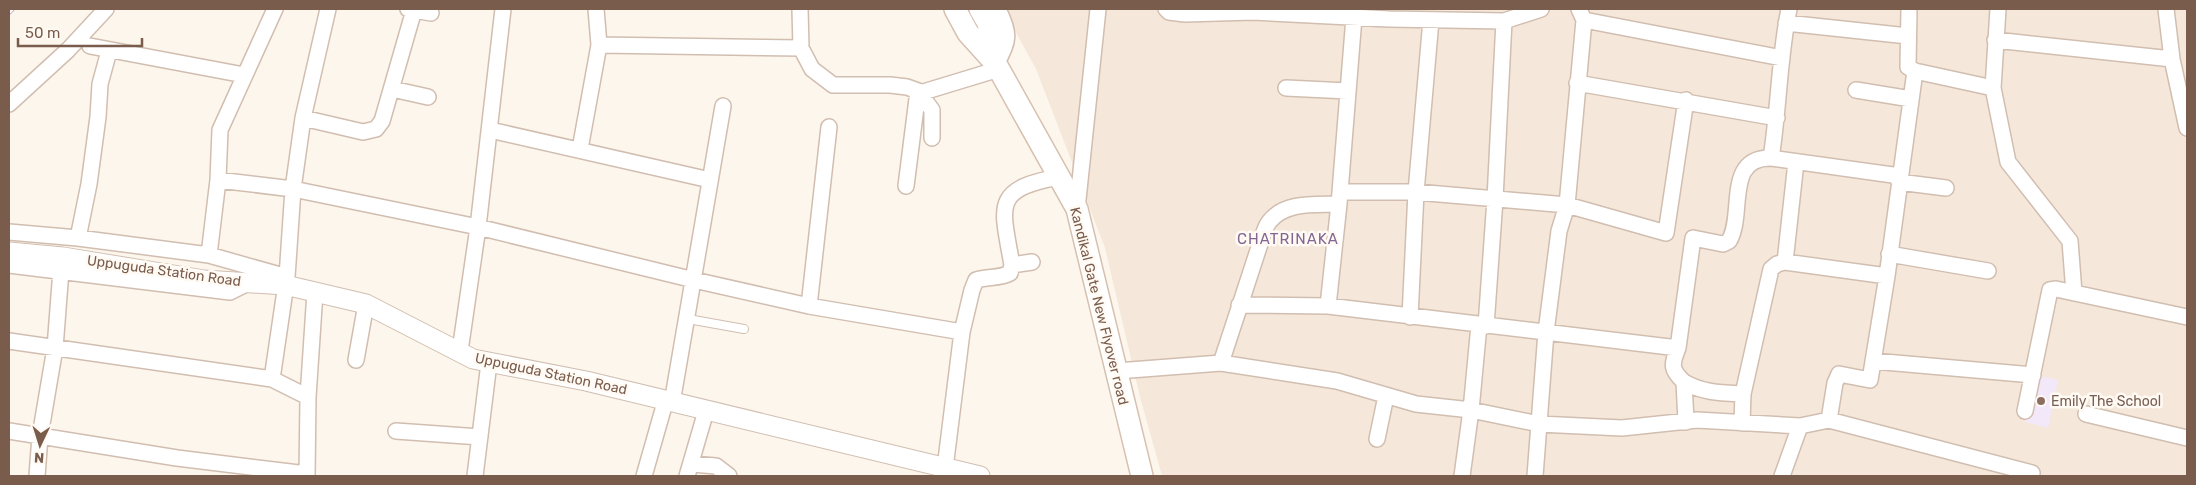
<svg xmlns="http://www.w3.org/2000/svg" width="2196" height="485" font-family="Rubik,sans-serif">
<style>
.residential{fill:#f5e8da}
.education{fill:#f3e8fa}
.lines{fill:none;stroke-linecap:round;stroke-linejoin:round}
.service-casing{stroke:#d1beb0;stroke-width:10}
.minor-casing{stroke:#d1beb0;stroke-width:18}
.tertiary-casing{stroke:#d1beb0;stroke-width:21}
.secondary-casing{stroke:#d6c0b0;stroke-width:24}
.service{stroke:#fff;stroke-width:8}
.minor{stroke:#fff;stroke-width:15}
.tertiary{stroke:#fff;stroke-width:19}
.secondary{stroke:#fff;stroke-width:21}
.rail-casing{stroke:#b9a8c9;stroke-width:5.5}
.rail{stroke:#fffaf3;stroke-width:4;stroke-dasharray:11;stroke-linecap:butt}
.education-dot{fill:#8d6e63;stroke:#fffaf3;stroke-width:2}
.labels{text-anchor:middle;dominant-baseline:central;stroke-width:5;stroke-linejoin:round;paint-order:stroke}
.street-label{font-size:14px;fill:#7a5c4d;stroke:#fffaf3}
.education-label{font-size:14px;fill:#785e54;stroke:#fffaf3;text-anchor:start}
.neighbourhood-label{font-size:15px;letter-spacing:1px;fill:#846695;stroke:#fffaf3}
</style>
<rect width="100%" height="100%" fill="#fdf6ec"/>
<path class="residential" d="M1003,9H2187V476H1162L1140,397L1105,248L1036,69Z"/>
<path class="education" d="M2035,375L2058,380L2048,428L2025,422Z"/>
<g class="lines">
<g class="service-casing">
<path id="service" d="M688,319L744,329"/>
</g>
<g class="minor-casing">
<path id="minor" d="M1166,9L1169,12L1185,14L1253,12L1389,19L1504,21L1541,9
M1579,9L1584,20L1782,58
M1909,9L1908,67L1915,71L1993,88L2008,162L2070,241L2074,293
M2166,9L2172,59L2187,128
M414,10L431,13
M1786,23L1908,36
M1995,40L2172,59
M599,45L801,48L800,9
M90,46L244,75
M801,48L812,69L833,85H890L907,87L918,91L932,110V138
M996,64C1010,41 1010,33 998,9
M1577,83L1777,118
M1286,88L1348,91
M1993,88L1998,9
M392,89L428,97
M1856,90L1911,99
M920,93L999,69
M9,104L68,50L106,9
M303,118L363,132L376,129L382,121L414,10L408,9
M490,130L710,180
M580,149L599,45L596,9
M1771,158C1779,108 1779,58 1789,9
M218,180L293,189L303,118L328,9
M1899,182L1946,188
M906,186L918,91
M1340,192L1354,17
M1077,209L1098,9
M9,232L78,238L209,255L287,277
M78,238L89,184L98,117L100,84L109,51
M1889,254L1988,271
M209,255L218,180L220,130L275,9
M1785,262L1796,162
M9,265L230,292L248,283
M1012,265L1032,262
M1239,305L1328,306L1678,348L1693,238L1723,244L1729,241C1745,215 1724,157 1771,158L1900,176
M809,306L829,127
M1328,306L1339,204
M1410,317L1416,192L1431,20
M1486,326L1495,199L1504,21
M962,332L972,290L976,280C988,276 999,279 1010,273L1012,265C1002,207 991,189 1059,177
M9,341L272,379
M1678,348C1671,365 1671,370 1684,382L1686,422
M460,351L478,227L694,280L809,306L962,332L945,468
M356,360L366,304
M1873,361L2033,375
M1221,363L1261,241C1263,235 1265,227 1269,222C1285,201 1315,205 1339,204L1340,192H1416L1567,205L1666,233L1686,100
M1117,371L1221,363L1337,381L1416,404L1471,410L1539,424L1622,428L1697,420L1800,426L1829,420L2032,473
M1684,382C1703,393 1722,393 1743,394
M308,397L315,292
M672,403L723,106
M2025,411L2050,290L2056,289L2187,317
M2086,414L2187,438
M1829,420L1835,383L1839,374L1870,380L1887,276L1915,71
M1742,423L1743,394L1771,269L1777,264L1785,262L1887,276
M9,431L177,458L307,474
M396,431L480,437
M1377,439L1386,396
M692,464L716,466L729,476
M37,476L40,436L55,348L61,270
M307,476L308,397L272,379L287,277L293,189L478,227L503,9
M475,476L489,363
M644,476L666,399
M687,476L706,411
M1462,476L1471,410L1479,325
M1535,476L1546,332L1559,231L1567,205L1584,20
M1782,476L1800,426"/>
</g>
<g class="tertiary-casing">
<path id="tertiary" d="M9,252L63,257L204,280L285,285L315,292L366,304L473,359L586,381L980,476"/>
</g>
<g class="secondary-casing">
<path id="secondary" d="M955,9L968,33L996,64L1077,209L1142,476
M980,9L988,23L996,63"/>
</g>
<use href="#service" class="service"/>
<use href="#minor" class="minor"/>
<use href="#tertiary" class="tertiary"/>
<use href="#secondary" class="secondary"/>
<g class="rail-casing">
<path id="rail" d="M9,12L12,9"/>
</g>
<use href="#rail" class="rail"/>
</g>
<circle class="education-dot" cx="2041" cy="401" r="5"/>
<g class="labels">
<g class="street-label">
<text transform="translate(164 271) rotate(8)">Uppuguda Station Road</text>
<text transform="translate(1099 306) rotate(76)">Kandikal Gate New Flyover road</text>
<text transform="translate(551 374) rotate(12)">Uppuguda Station Road</text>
</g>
<g class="education-label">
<text x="2051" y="401">Emily The School</text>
</g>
<g class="neighbourhood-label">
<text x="1288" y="239">CHATRINAKA</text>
</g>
</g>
<rect width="2196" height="485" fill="none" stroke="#7a5c4d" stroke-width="20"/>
<g transform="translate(40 445) rotate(184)" stroke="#fffaf3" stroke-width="4" paint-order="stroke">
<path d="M0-4L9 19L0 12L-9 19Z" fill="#7a5c4d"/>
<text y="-8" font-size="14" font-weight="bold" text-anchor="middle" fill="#7a5c4d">N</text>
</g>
<path d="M18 38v8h124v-8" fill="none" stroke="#7a5c4d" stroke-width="2.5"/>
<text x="25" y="38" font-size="15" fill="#7a5c4d" stroke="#fffaf3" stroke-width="4" paint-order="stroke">50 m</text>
</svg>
